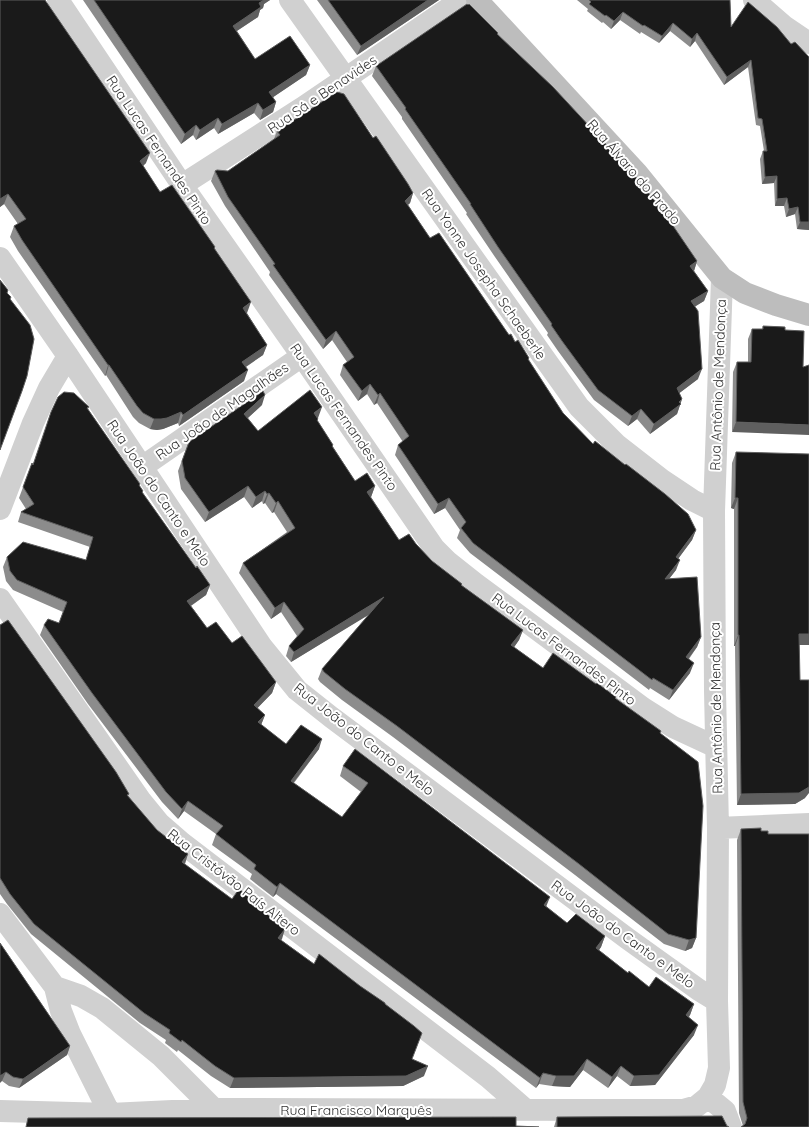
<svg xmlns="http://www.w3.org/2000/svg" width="809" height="1127" font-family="Quicksand,sans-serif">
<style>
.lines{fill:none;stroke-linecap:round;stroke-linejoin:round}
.street{stroke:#d0d0d0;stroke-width:22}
.secondary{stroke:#bdbdbd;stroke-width:22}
.wall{fill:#8c8c8c}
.shaded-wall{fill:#5f5f5f}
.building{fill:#1a1a1a;stroke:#5f5f5f}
.labels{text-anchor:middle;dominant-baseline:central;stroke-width:4;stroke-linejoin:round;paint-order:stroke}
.street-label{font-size:14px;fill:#333;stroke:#fff}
</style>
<rect width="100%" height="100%" fill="#fff"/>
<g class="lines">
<path class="street" d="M58,0L182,185L302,356L434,548L447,561L476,584L643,708L673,727L716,747
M290,0L579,407L617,445L662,480L692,500L714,511
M754,0L784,26L809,43
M182,185L302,108L461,0
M0,258L68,356L262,647L297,690L331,717L628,939L699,990L717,1001
M142,467L302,356
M0,509L33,423L49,388L68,356
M0,599L141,801L159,823L182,843L488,1077L526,1110
M718,828L809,824
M0,914L55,987L61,1011L70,1034L110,1114
M55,987L81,996L102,1008L161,1056L214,1109
M708,1097L725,1111L731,1127
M0,1111L110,1114L214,1109L683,1110L697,1106L708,1097L715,1085L719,1068L717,1001L718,828L715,691L714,511L722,278"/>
<path class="secondary" d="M477,0L637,173L722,278L745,293L776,305L809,315"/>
</g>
<path class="wall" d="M0,0L146,163L143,166L160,192L215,247V249L247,313L267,345L263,355L246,367L244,381L179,426L178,423L163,429L157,430L150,429L139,423L133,417L106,375L105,376L18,251L10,237L14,226L18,224L4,204L0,207Z
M83,0H270L264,4L263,8L260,10L258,17L237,31L255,59L310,65L306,75L273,97L276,102L273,112L260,120L254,113L218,134L214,128L196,140L193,135L181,144Z
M317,0H439L357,55Z
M577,0H730L731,27L791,44L809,57V230L797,229L795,214L786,217L784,206H775L774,183L762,184L760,159L763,151H764L760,126L756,125L748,67L724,85L695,41L690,47L670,31L659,43L641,32L640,34L620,20L611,29L603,22L602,23L587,11L588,9Z
M498,34L697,261L694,271L708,291L704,301L695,306L698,379L679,393L682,399L677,414L650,434L637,419L628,426L594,400L558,351L547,335L548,333L495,257L466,214L467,213L402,119V117L372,76L376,66Z
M277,131L373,138L413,193L410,203L408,205L430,238L515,342L528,360L563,413L593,444L696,530L692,540L678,559L676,570L669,579L701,637L697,647L689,659L690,673L669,700L650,688L649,690L470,553L457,538L460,530L445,508L434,514L395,455L398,445L403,442L377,403L374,405L367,394L358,401L340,375L343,365L347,362L332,340L323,349L269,275L270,272L225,206L211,181L215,171H228L274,139Z
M763,326L785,327L732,432L733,372L737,362H748V339L752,329H762Z
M262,405L248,418L258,431L318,418H317V420L333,445V447L355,481L375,486L371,497L399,540L416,544L432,561L461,585L523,630L519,640L514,647L543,668L615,699L660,733L696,938L692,948L685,951L664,944L575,875L393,737L342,700L320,682L318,679L322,669L369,614L291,662L286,656L289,646L297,636L281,612L271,619L239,573L243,563L287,532L274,512L272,513L265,503L263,504L262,501L252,508L244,497L205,522L181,489L178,471L189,442Z
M89,407L88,409L143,491L142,492L196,568L210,585L206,595L191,606L207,628L232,643L276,682L272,693L257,708L265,715L261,725L286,744L319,749L294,783L342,817L361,792L340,776L343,766L546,906L567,923L605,936L601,947L599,950L628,973L649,987L694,1004L690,1015L689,1017L694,1035L655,1085L630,1086L617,1076L608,1088L583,1070L570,1087L552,1086L539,1084L536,1088L276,894L273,897L250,879L252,874L212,845L216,834L184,811L178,819L162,802L88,704L40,635L44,625L59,623L63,612L13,590L6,581L3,567L7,557L86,560L90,547L18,522L21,512L26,509L19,498L32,463V465Z
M736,452L799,645L800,680L805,798L795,804L737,805L735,646H734V509L731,508L732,463Z
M0,625L129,794L128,796L184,864L232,899L262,907V909L282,939L281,940L314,964L360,986L385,1004L412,1059L424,1076L403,1086L230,1088L211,1076L178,1050L177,1052L165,1043L166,1040L140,1023L31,934L7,904L0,894Z
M741,829L761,831L768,834L809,1127L743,1126L739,1113L737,840Z
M0,943L70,1046L67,1055L19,1088L9,1086L2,1081Z
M557,1117L727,1126L729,1127H554Z"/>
<path class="shaded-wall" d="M263,0H270L264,4L263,8L260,10L258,17L229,36L233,26Z
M428,0H439L357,55L361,46Z
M623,12L620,20L611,29L614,21Z
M673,23L670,31L659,43L662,36Z
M697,33L695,41L690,47L692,39Z
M751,60L748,67L724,85L727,77Z
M310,65L306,75L266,102L269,92Z
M276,102L273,112L260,120L263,110Z
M258,103L254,113L218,134L222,124Z
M218,118L214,128L196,140L200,130Z
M196,125L193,135L181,144L185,134Z
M150,153L146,163L136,172L140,161Z
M777,176L774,183L762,184L765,177Z
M413,193L410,203L401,211L405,201Z
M8,194L4,204L0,207V199Z
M787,198L784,206H775L777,199Z
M798,207L795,214L786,217L789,209Z
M800,222H809V230L797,229Z
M697,261L694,271L690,266Z
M708,291L704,301L688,311L691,301Z
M251,302L247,313L239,319L243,308Z
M336,331L332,340L323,349L326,340Z
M267,345L263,355L238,372L242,362Z
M108,365H109L106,375L105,376Z
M702,369L698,379L673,398L677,388Z
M248,370L244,381L179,426L183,415Z
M370,384L367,394L358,401L362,391Z
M380,393L377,403L374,405L378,395Z
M265,395L262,405L241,424L244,414Z
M682,399L677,414L650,434L654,424Z
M322,407L318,418L310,423L314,413Z
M641,409L637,419L628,426L632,416Z
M181,412L178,423L163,429L157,430L150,429L154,419Z
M736,422L809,425V435L732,432Z
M248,486L244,497L205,522L209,512Z
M375,486L371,497L363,502L367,492Z
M265,491L262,501L252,508L256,497Z
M269,493L265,503L263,504L267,494Z
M449,498L445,508L434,514L438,504Z
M735,498H738L734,509L731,508Z
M278,501L274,512L272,513L276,503Z
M696,530L692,540L672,567L676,557Z
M680,560L676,570L661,589L665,579Z
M210,585L206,595L183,611L187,601Z
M384,597L380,608L291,662L294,652Z
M284,602L281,612L271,619L275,608Z
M523,630L519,640L508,656L511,645Z
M799,634H809V645H795Z
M738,635H739L735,646H734Z
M701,637L697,647L682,667L686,657Z
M694,663L690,673L669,700L673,690Z
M276,682L272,693L250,716L254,705Z
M265,715L261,725L258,722Z
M322,739L319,749L287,791L291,781Z
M809,787V793L805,798L795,804L737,805L741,794Z
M188,801L184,811L178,819L182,809Z
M188,854L185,864L182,862Z
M280,883L276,894L273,897L277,887Z
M550,897L546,907L544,905Z
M285,929L282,939L274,948L278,938Z
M605,936L601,947L593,959L596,948Z
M696,938L692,948L685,951L689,940Z
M694,1004L690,1015L682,1025L686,1015Z
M698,1025L694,1035L655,1085L630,1086L634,1076Z
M70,1046L67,1055L19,1088L23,1079Z
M587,1059L583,1070L570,1087L552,1086L556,1076Z
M428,1066L424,1076L403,1086L230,1088L234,1078Z
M621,1066L617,1076L608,1088L612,1077Z
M6,1072L2,1081L0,1083V1076Z
M543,1073L539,1084L536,1088L540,1078Z"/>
<path class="building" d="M0,0H45L150,153L140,161L160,192L172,185L215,247L214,248L251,302L243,308L267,345L242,362L248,370L183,415L181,412L167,418L161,419H154L143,413L137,406L109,365H108L22,240L14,226L26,219L8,194L0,199Z
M94,0H264L259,3L261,7L233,26L255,59L290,36L310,65L269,92L276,102L263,110L258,103L222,124L218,118L200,130L196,125L185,134Z
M328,0H428L361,46Z
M589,0H730L731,27L748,2L777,27L791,44L795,42L809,57V222H800L798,207L789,209L787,198L777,199V176L765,177L763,151H767L762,119L758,118L751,60L727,77L697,33L692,39L673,23L662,36L644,25L643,26L623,12L614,21L606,15L605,16L589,4L591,2Z
M467,4L468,5L469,4L498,33L497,34L553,87L631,171L663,211L697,261L690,266L708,291L691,301L698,311L702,369L677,388L682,399L679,402L681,404L654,424L641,409L632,416L598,390L562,341L551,325L552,324L498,247L470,204H471L405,109L406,108L376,66Z
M337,92L344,94L373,138L376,136L408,184L413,193L405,201L430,238L439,233L509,335L511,334L515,342L518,340L529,358L528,359L563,413L593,444L595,441L625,465L626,464L665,494L688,514L696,530L676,557L680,560L665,579L697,577L701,637L686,657L694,663L673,690L653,678L652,680L473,543L461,528L466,522L449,498L438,504L398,445L409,436L380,393L378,395L370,384L362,391L343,365L354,357L336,331L326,340L273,265L275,264L228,197L215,171L217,170L228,171L280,135L277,131Z
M0,280L8,290L7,293L11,297L10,299L30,325L34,339L27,376L22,391L0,450Z
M763,326L785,327V330L804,331L803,367L809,365V425L736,422L737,362H751L752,329H763Z
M310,390L322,407L314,413L318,419L317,420L333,445L332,446L355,481L367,473L375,486L367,492L399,540L409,534L416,544L432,561L462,584L461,585L523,630L511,645L543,668L553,653L596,684L597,683L616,697L615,698L661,731L660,733L698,762L703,806L696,938L689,940L668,934L579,864L397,726L345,689L324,672L322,669L384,597L294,652L289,646L304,629L284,602L275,608L243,563L295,528L278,501L276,503L269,493L267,494L265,491L256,497L248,486L209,512L185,478L182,461L189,442L263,391L265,395L244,414L258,431Z
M64,392L74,393L89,407L87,408L140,484L139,485L143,491L142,492L196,568L197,566L210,585L187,601L207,628L216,622L232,643L242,636L276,682L254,705L265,715L258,722L286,744L301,725L322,739L291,781L342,817L368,783L343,766L355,749L550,897L544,905L567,923L576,914L605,936L596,948L628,973L629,971L649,987L656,977L694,1004L686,1015L698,1025L659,1075L634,1076L621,1066L612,1077L587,1059L574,1076H556L543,1073L540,1078L280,883L277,887L254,869L256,865L216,834L223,826L188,801L182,809L166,792L92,693L44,625L48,619L59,623L67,602L17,580L10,571L7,557L23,542L86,560L93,537L21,512L34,504L23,487L32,463L33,465L51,412L58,397Z
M736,452L809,454V634H799L800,680H809V787L799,793L741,794L739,635H738V498H735Z
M8,620L116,772L129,794L127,795L157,830L188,854L182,862L232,899L239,889L262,907L261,909L285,929L278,938L314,964L319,954L360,986L385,1003V1004L414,1026L422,1033L412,1059L428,1066L406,1076L234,1078L215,1066L182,1040L181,1042L169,1033L170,1030L144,1013L34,924L10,894L0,878V625Z
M761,828V831H768V834H809V1127H741L745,1124L747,1118L743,1102L741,829Z
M0,943L70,1046L23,1079L13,1077L6,1072L0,1076Z
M722,1116L727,1126L729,1127H557V1117Z
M516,1117V1126L539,1127H26L28,1118Z"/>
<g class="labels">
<g class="street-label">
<text transform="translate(322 94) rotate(-34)">Rua Sá e Benavides</text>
<text transform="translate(159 150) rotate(56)">Rua Lucas Fernandes Pinto</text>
<text transform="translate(634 172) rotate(49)">Rua Álvaro do Prado</text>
<text transform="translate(484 274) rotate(55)">Rua Yonne Josepha Schaeberle</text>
<text transform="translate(718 385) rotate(-88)">Rua Antônio de Mendonça</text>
<text transform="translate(222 411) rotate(-35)">Rua João de Magalhães</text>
<text transform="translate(344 417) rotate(55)">Rua Lucas Fernandes Pinto</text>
<text transform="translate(159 493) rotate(56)">Rua João do Canto e Melo</text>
<text transform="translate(564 649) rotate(37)">Rua Lucas Fernandes Pinto</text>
<text transform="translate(716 708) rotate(-91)">Rua Antônio de Mendonça</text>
<text transform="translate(364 739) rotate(38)">Rua João do Canto e Melo</text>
<text transform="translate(234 882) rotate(38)">Rua Cristóvão País Altero</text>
<text transform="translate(623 934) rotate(36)">Rua João do Canto e Melo</text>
<text x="356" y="1110">Rua Francisco Marquês</text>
</g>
</g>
</svg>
